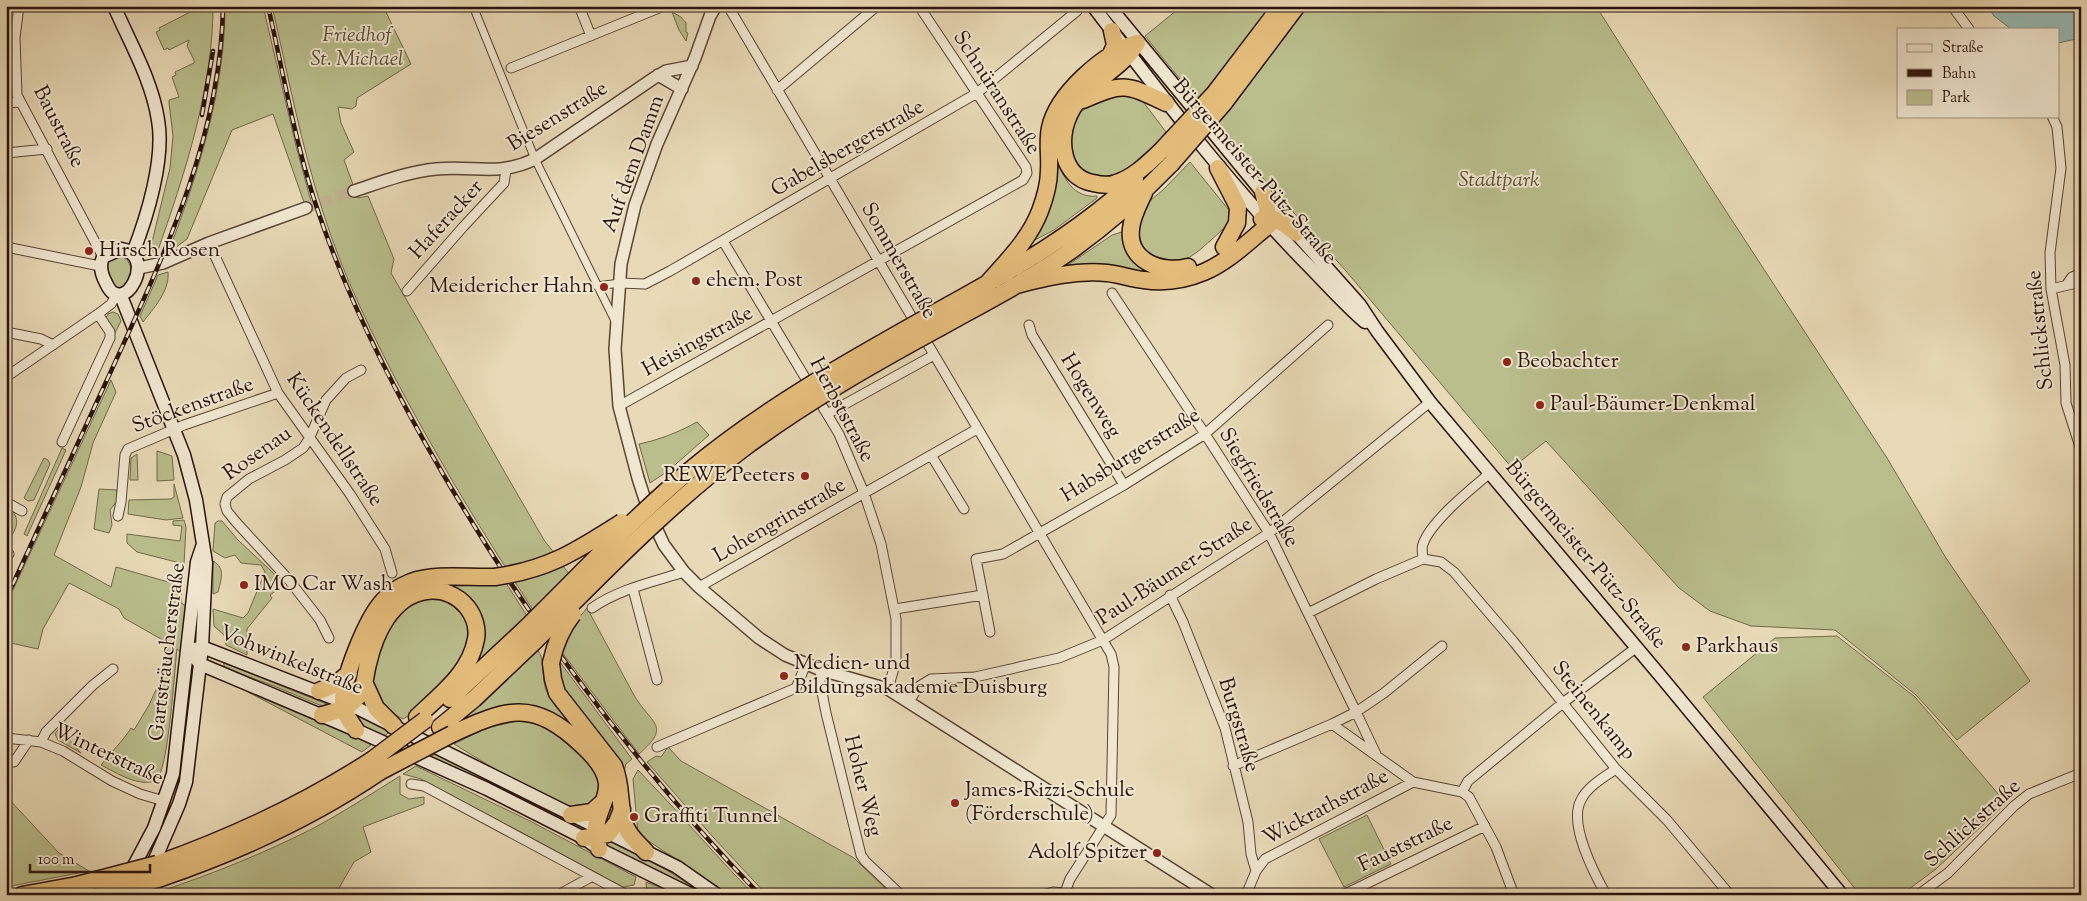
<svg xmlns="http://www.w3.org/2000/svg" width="2087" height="901" font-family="'Sorts Mill Goudy',serif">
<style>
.green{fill:#b9be8c;stroke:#71684a}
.water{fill:#98bab4;stroke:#6c7770}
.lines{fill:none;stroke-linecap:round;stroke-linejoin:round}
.tertiary-tunnel{stroke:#c2b293;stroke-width:11;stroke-dasharray:11 5.5;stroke-linecap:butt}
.pedestrian-casing{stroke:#594434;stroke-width:9}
.minor-casing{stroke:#594434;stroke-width:11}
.tertiary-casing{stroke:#594434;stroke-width:14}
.secondary-casing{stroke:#291209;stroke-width:15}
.motorway-casing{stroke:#291209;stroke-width:19}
.pedestrian{stroke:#f0e7d0;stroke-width:7}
.minor{stroke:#f0e7d0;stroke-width:9}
.tertiary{stroke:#f0e7d0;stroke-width:11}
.secondary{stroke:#f0e7d0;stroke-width:12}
.motorway{stroke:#e4bd7b;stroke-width:16}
.rail-casing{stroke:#291209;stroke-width:4.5}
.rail{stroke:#f0e7d0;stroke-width:2.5;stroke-dasharray:8;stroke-linecap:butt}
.motorway-bridge-casing{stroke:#291209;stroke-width:19;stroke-linecap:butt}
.motorway-bridge{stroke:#e4bd7b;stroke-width:16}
.poi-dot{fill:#8f2418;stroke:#f0e7d0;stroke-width:2}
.labels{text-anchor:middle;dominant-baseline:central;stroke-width:4;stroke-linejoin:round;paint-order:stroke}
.park-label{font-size:21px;font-style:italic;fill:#5b4e37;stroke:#f0e7d0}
.street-label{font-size:21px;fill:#291209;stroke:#f0e7d0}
.poi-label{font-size:21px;fill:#291209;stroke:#f0e7d0;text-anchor:start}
</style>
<rect width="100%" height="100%" fill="#e8dab6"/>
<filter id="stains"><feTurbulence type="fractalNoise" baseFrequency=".004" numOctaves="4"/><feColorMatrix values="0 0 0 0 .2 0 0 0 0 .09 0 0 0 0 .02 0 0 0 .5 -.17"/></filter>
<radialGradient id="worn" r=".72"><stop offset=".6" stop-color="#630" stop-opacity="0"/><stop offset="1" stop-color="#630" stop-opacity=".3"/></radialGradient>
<path class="green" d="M196,6H213C213,89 184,176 157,253H154L151,247L152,242L170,168L173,136L169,103V100L179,97L172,77L176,75L175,72L194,63V60L187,46L189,40L169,50L168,48L164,50L156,32L160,30L159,28L196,9Z
M225,6H263L296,146L312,205L306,208L273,114L232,130L187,239L168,253C198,174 225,91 225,6Z
M272,6H371L372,9L383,6L411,64L357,98L356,106L352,109L338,107L341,123L354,152L344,160L358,198L368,196L394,259L391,273C443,361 492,452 544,540L555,554L506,568C470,512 436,454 404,395C373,336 343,276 323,212C301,145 288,75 272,6Z
M1182,6H1596L1709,185L1887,458L1946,558L2030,681L1957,740L1916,695L1835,630L1751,626L1710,611L1679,588L1546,441L1512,468L1346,271L1235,147L1145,36Z
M672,12L681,17L686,23V32L688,33L686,41L679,30Z
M1138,95L1166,132L1154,147L1124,176L1095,181L1072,164L1070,132L1081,112L1101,96Z
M1056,149C1059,172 1071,199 1097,196V198L1054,230L1031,242Z
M1190,162L1232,214C1228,226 1220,232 1211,240C1202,248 1191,259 1179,261C1144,268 1129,233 1146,206C1150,200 1157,195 1163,190C1172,181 1181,171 1190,162Z
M1125,231L1160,276L1068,265L1112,235Z
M117,255C138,260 132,281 118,291L106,274L107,262Z
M168,272C170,291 153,309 143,322L140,316L158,275Z
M113,312L118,314L121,321L114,335L105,319L108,314Z
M111,380L116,392L93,443L81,487L54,555L111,587L116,567L182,586L181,603L186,606L182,653L177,649C174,675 169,763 157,780C139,788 117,773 101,765C111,752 123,741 131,728L134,730L149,705L166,668L168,643L124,618L119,609L69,583L43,629L38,649L6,642V605Z
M697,422L709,435L668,471L650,483L639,444C659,440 679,432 697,422Z
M62,448L66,450L27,536L24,534Z
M157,451L172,456L174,480L157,481Z
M137,454L138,480H130L131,458Z
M44,458L48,460L50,464L34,500L28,501L24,498Z
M174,484L183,518L166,520L128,514L129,500L171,499L174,497Z
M99,489L117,490V501L110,510L112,525L109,533L94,529Z
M6,506C24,518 16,530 6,544Z
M184,520L186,527L184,564L137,552L127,543V534L180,541L182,526L173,525V521Z
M218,521H222L238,540L285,584L270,595L272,598L247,629V655L226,645L224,635L214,626L213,609L243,618L248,613L265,572L261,565L241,563L235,555L225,558L213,551L215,523Z
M213,561C226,568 221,580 218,592L213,594Z
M563,566L569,574L533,610L515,582L540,575Z
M506,583L527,616L479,661L478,656L482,638L446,584Z
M431,596L450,602L463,613L468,624L469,646L451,676L411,714L403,719L384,709L371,679L375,653L403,607Z
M587,608L635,697C653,725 671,726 639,754L561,651L571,627Z
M1837,636L1915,697L2006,803L1936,869L1901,895H1860L1703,697L1775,638Z
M537,649C546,660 541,676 546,690C552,706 568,720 579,734L547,714L456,725Z
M557,658L632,759L626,764L624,771L563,692Z
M224,663L334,707L322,706L274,686L224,668Z
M229,682L343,731L371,745L362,752Z
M349,710L392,730L383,737L365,729Z
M518,721C530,722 544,725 555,731C570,740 601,768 600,787C600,793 596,800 594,805L574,810L506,776L454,744L486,728Z
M59,728L81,753L58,740L55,734Z
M668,747L681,761L854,858L892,895H767L713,837L647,762L656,756L661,757Z
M437,753L589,830H583L514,795L428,758Z
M416,766L530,821L636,877L634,885L623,887L421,779L403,774Z
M638,770C678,811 714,854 754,895H730L638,834L633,779Z
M400,776V794L409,799L424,797V804L363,827L371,852L354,862L335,895H167L164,890C215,873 264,853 312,829C342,813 371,794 400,776Z
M6,796L59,853L89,871L6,887Z
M1367,815L1391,864L1344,887L1319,839Z
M609,842H614L665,869L706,895H700L612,851L606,845Z
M646,882L681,895H647Z"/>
<path class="water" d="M1987,6H2081V38L2058,43V29H2011L1994,16Z"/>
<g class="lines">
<path class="tertiary-tunnel" d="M306,208L354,191"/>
<g class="pedestrian-casing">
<path id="pedestrian" d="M473,6L535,159L616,323
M597,286L620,283"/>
</g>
<g class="minor-casing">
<path id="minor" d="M19,6L15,38L17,95L103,257
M579,6L591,36
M728,6L1111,654L1114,667L1111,815L1070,879L1064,895
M1952,6L1969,29
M511,68L664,6
M777,90L877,6
M6,103L20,102
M2052,116L2057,127L2061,168L2050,253L2051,289L2065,365L2066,403L2081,450
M6,153L47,149
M723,241L839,434L864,493L881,544L896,619V661L888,689
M209,243L278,393L350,494L385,549L392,573
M6,247L100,266
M620,283L645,284L670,271L977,93L1077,11
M2067,284L2072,277L2081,273
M2051,289L2081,282
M407,291L463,227L504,183L506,170
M1112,293L1205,434L1269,533L1356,712L1384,693L1442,646
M1029,325L1032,335L1124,485
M6,332L41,339L53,345
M6,377L98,314L111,304L116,296
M619,406L1023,180L1027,173L1026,167L919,6
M827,414L934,355
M62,442L110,338V332L98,314
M931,455L964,509
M6,502L22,511
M118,516L121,502L125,455L128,449L184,425L278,393
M6,558L9,554
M1423,559L1441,562L1454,572L1513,641L1616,769L1667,820L1730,895
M699,587L977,429
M633,589L657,680
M1170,595L1183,622L1225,728L1248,822L1251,854L1256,871
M592,608C619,589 653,582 684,572
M895,609L983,595
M1308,613L1376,579L1423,559C1423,555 1421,548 1423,544C1431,521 1471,489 1490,473
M990,632L976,559L1003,554L1124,485L1205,434L1328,325
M329,638L320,620L289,580L236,522L227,511L225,504L227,497L249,479L285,460L303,448L309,439L326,400L346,378L361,370
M821,670L820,682L826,713L861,855L865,861L901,895
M909,702L918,687L931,679L975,677L1059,658L1103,640L1269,533L1430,402
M1332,724L1356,712L1376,754
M6,738L41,742L63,751L112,781L140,794L164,801
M41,742L46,732L93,685L113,669
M657,747L796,688L806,664
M14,762L29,740
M1233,766L1332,724L1413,782L1462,792L1469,797L1496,847L1514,895
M411,784L424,786L627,895
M1462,792L1468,781L1564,702L1637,647
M558,895L591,877
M1043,895L1053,892L1064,893
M1246,895L1256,871L1265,859L1413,782
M1343,895L1485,826
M1606,895C1594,873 1568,824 1581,800C1587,787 1604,777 1616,769
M1918,895L1948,873L2014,806L2029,794L2081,773"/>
</g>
<g class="tertiary-casing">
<path id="tertiary" d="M716,6L710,16L695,58L657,144L635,205L621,264L615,349L619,406L638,478L650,515L664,545L684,572L699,587L759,638L785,655L821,670L888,689L1212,895
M658,75L682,89
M354,191C381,182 407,172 436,169C474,165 498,177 535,159L654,78L666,71L692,66
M139,268L163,263L209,243L306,208"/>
</g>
<g class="secondary-casing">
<path id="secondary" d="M114,6C130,43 152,80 158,120C165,159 147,217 133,253
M1093,6C1160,94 1226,181 1303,260C1324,281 1343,303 1365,322
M1109,6L1296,233L1360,305L1377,331L1430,402L1663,679L1842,895
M121,249C159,254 123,321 106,283C101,274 99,266 103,257Z
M121,296L184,455L196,500L206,563L202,647L186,782L179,804L153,864L133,895
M188,651L202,647L351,705L677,867L717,895
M195,658L200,664L356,730L487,789L584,838L599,849L692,895
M129,875L154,828L173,774L197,562L202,547"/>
</g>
<g class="motorway-casing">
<path id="motorway" d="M1137,43C1120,72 1083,83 1069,115C1058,140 1061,177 1093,183C1101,185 1109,186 1116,183C1133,178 1147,164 1160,152
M1111,54L1115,45L1112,31
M1214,94L1281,6
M1083,100C1124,82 1126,84 1166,103
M1224,103L1297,6
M1218,168L1238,207L1237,223L1224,247
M1144,193C1139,204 1132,216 1131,229C1127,261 1162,274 1188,267
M1262,219C1275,214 1286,226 1296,233
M986,285C1006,262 1029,240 1040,211C1045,198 1049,184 1049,170C1050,156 1047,142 1050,128C1057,94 1104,53 1137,43
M1013,286C1044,278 1074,270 1107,273C1119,274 1132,279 1144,280C1164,283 1185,280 1204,272C1228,262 1249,241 1269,225L1267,208L1263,192
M933,314C990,282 1046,252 1097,212C1110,202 1124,191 1135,179
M941,327C984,303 1029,280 1069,252C1106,226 1140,196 1171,164
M551,663L553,679L557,693L614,766C623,788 618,808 626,827C630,837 639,844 646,852
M365,684L376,708L394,726
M319,691L336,684L349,673
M450,699L525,629
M322,715C337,711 352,708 360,693C366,684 365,674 368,664C375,633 392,596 426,591C442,589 457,595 467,607C474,616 478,628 476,639C470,673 441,694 417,717
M440,727L474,699L535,641
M356,730C351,722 343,713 343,703C342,679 367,618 383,601C390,592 401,586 411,582C436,573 468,578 495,577
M452,734C508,708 533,699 582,745C593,755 605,768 607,783C608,799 598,811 596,827C595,834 598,842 599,849
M571,815L592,812L604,801
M584,838L608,834L617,822L622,809
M157,864C233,837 304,804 372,760
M161,878C240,851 312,818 381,771
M22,895L77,885"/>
</g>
<use href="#pedestrian" class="pedestrian"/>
<use href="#minor" class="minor"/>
<use href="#tertiary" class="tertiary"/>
<use href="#secondary" class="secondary"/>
<use href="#motorway" class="motorway"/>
<g class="rail-casing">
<path id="rail" d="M268,6C284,76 296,149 320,217C351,307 395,392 443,474C532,626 637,768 760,895
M202,115L213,51
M6,599C42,522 77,445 112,369C165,253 221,136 223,6"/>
</g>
<use href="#rail" class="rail"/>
<g class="motorway-bridge-casing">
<path id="motorway-bridge" d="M1160,152L1214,94
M1171,164L1224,103
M495,577C550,569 576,551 622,522
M525,629C579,576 631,520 689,471C763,409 849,361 933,314
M535,641C602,574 668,505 744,448C806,402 873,364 941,327
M551,663C555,644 561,629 573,614
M372,760L425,720
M381,771L452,734
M77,885L157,864
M101,895L161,878"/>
</g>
<use href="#motorway-bridge" class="motorway-bridge"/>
</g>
<g class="poi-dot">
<circle cx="89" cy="251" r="5"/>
<circle cx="696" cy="281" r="5"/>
<circle cx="604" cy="287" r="5"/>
<circle cx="1507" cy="362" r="5"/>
<circle cx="1540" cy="405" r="5"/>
<circle cx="805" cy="476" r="5"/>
<circle cx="244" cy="585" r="5"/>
<circle cx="1686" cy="647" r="5"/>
<circle cx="784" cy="676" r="5"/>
<circle cx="955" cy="803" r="5"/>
<circle cx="634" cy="817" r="5"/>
<circle cx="1157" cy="853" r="5"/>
</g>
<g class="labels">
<g class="park-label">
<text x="357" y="36">Friedhof<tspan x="357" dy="24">St. Michael</tspan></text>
<text x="1499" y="181">Stadtpark</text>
</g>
<g class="street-label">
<text transform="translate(996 93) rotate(57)">Schnüranstraße</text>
<text transform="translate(558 117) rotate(-32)">Biesenstraße</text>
<text transform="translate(58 127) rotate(63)">Baustraße</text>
<text transform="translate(848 149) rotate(-30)">Gabelsbergerstraße</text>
<text transform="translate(634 164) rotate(-70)">Auf dem Damm</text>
<text transform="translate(1254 172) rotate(49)">Bürgermeister-Pütz-Straße</text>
<text transform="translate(447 220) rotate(-48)">Haferacker</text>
<text transform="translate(898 261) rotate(60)">Sommerstraße</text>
<text transform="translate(2041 330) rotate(-96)">Schlickstraße</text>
<text transform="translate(698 342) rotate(-29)">Heisingstraße</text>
<text transform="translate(1090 396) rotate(58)">Hogenweg</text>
<text transform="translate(193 406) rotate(-20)">Stöckenstraße</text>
<text transform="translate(841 410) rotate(62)">Herbststraße</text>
<text transform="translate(334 440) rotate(56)">Kückendellstraße</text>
<text transform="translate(258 454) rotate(-35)">Rosenau</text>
<text transform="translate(1131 456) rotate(-32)">Habsburgerstraße</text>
<text transform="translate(1258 488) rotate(59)">Siegfriedstraße</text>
<text transform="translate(780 521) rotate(-30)">Lohengrinstraße</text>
<text transform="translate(1585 555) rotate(50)">Bürgermeister-Pütz-Straße</text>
<text transform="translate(1175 572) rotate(-33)">Paul-Bäumer-Straße</text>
<text transform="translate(168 652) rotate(-83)">Gartsträucherstraße</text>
<text transform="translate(291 661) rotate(22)">Vohwinkelstraße</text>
<text transform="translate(1593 711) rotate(51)">Steinenkamp</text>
<text transform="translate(1238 725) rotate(73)">Burgstraße</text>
<text transform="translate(108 755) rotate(25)">Winterstraße</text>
<text transform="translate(862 786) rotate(76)">Hoher Weg</text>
<text transform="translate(1326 808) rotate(-28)">Wickrathstraße</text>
<text transform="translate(1973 824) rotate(-42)">Schlickstraße</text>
<text transform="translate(1406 845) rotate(-26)">Fauststraße</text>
</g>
<g class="poi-label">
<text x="99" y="251">Hirsch Rosen</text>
<text x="706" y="281">ehem. Post</text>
<text x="594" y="287" text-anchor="end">Meidericher Hahn</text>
<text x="1517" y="362">Beobachter</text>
<text x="1550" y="405">Paul-Bäumer-Denkmal</text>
<text x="795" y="476" text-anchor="end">REWE Peeters</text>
<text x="254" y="585">IMO Car Wash</text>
<text x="1696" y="647">Parkhaus</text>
<text x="794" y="664">Medien- und<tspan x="794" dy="24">Bildungsakademie Duisburg</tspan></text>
<text x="965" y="791">James-Rizzi-Schule<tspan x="965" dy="24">(Förderschule)</tspan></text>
<text x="644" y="817">Graffiti Tunnel</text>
<text x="1147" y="853" text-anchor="end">Adolf Spitzer</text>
</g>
</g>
<rect width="2087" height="901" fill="none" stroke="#e8dab6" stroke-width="25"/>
<rect x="8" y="8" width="2072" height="886" fill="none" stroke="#291209" stroke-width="2.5"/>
<rect x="12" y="12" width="2062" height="876" fill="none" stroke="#291209"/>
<rect x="1897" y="28" width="162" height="90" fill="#f0e7d0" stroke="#a09280"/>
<rect x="1907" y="44" width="25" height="8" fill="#f0e7d0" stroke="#a09280"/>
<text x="1942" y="52" font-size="15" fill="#291209">Straße</text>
<rect x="1907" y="69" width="25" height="8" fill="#291209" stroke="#a09280"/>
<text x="1942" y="78" font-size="15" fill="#291209">Bahn</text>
<rect x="1907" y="90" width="25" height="15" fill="#b9be8c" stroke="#a09280"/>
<text x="1942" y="102" font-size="15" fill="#291209">Park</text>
<path d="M30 864v8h120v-8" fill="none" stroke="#291209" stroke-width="2.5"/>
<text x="38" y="864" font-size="15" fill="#291209" stroke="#f0e7d0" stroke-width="4" paint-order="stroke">100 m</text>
<rect width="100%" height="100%" filter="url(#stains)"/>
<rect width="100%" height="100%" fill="url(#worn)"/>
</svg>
